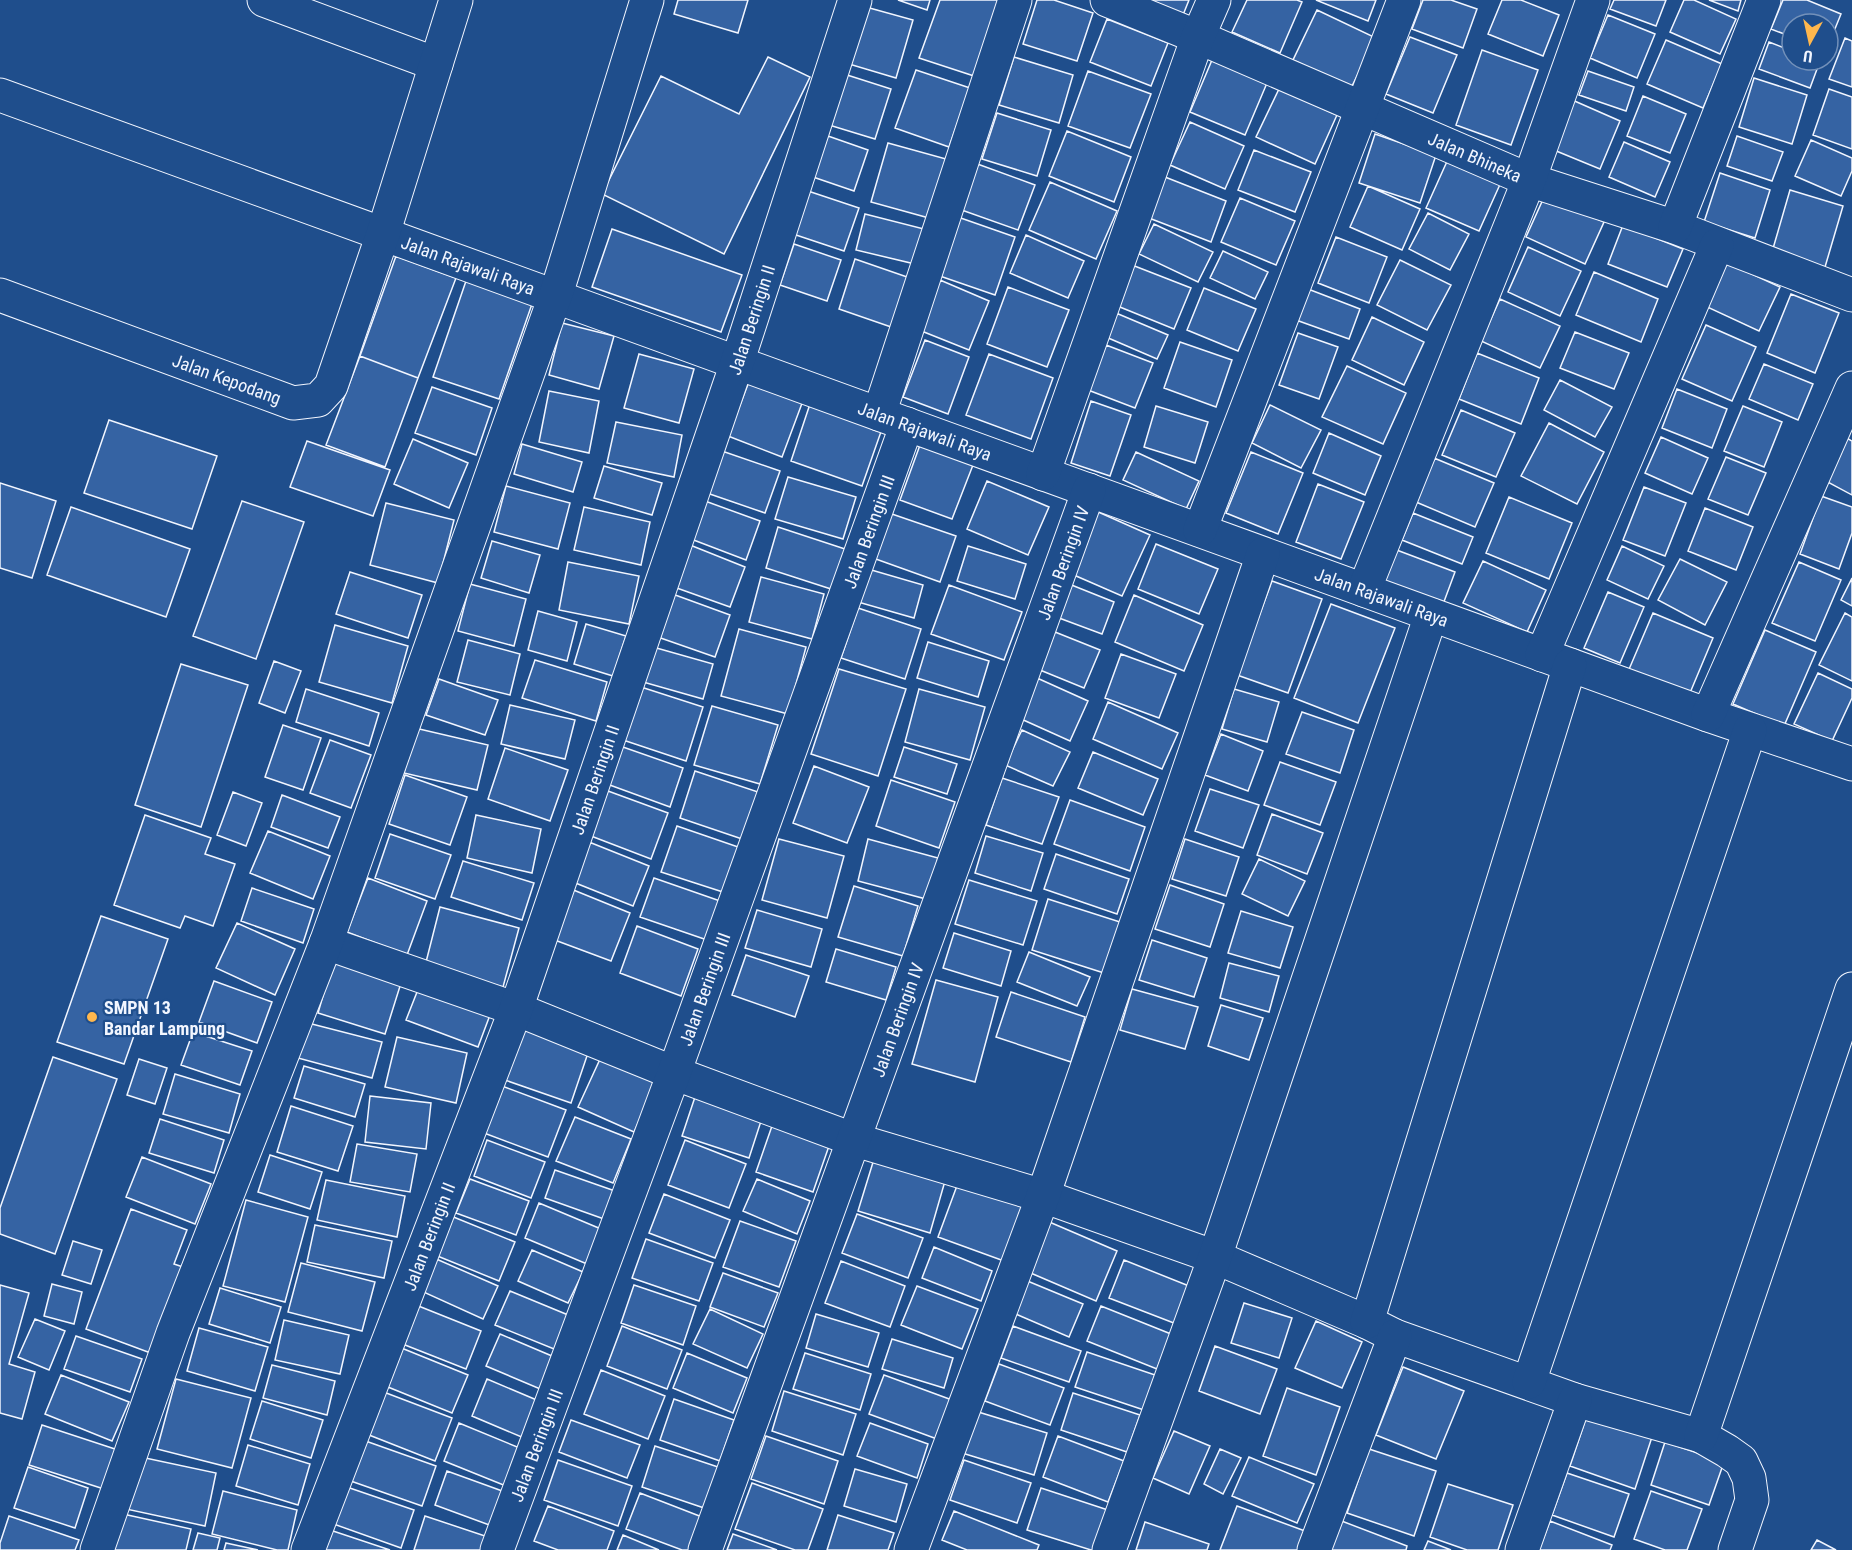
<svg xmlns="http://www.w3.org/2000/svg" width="1852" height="1550" font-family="'Roboto Condensed',sans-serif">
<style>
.building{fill:#3563a3;stroke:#f2f6ff;stroke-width:1.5}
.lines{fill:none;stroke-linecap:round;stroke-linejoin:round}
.minor-casing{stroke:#f2f6ff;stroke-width:35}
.minor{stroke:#1f4e8c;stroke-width:33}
.poi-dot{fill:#ffb74d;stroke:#1f4e8c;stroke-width:2}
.labels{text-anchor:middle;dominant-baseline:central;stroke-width:4.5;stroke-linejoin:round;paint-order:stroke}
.street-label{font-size:18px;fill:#f2f6ff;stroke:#1f4e8c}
.poi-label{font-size:18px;font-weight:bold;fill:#f2f6ff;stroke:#1f4e8c;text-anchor:start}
</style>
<rect width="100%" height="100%" fill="#1f4e8c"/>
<path class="building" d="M678,0H748L738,33L674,14Z
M898,0H930L927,10Z
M940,0H1001L974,76L919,58Z
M1037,0H1054L1093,13L1077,61L1023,44Z
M1147,0H1189L1183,15Z
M1247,0H1297L1302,2L1280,53L1232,32Z
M1316,0H1376L1368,21Z
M1423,0H1451L1477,9L1463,48L1412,29Z
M1502,0H1521L1559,15L1543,56L1488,34Z
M1614,0H1666L1656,26L1610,9Z
M1684,0H1694L1736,19L1720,54L1670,32Z
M1709,0H1741L1738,11Z
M1783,0H1807L1841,14L1828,46V24H1792V37L1771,29Z
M866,7L913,20L896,78L849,64Z
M1317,10L1376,38L1351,88L1293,60Z
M1608,15L1655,34L1637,78L1590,58Z
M1107,19L1168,43L1151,86L1090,62Z
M1410,37L1457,55L1433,113L1386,94Z
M1845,38L1852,41V87L1829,79Z
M1666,40L1722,64L1703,108L1647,84Z
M1769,42L1792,51V60L1820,61L1810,88L1759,69Z
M1482,50L1538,70L1511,145L1456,125Z
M768,57L810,77L724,254L602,194L661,76L739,114Z
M1014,57L1073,75L1059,123L999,105Z
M1212,60L1267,83L1245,135L1190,112Z
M916,70L970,88L949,147L895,128Z
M1088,71L1151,94L1130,148L1068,126Z
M1588,71L1634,87L1626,111L1579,95Z
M844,74L891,89L875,139L829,125Z
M1754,78L1807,95L1792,144L1739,127Z
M1279,89L1337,115L1315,164L1256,137Z
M1829,89L1852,97V149L1813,135Z
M1643,96L1686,114L1670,153L1627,136Z
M1570,99L1620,121L1600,169L1549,148Z
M997,113L1051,130L1037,176L982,159Z
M1190,122L1244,146L1225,189L1170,165Z
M1067,131L1131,157L1114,202L1049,176Z
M1375,134L1436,155L1420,203L1359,183Z
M828,136L868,150L854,191L813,177Z
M1737,136L1783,152L1772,181L1727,166Z
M1811,140L1852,158V171L1841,196L1795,176Z
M1624,142L1670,162L1655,197L1609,177Z
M888,143L946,159L929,218L871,202Z
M1254,150L1311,172L1295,212L1238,190Z
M1449,157L1502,180L1479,231L1426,208Z
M972,162L1035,185L1018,230L956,208Z
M1720,173L1770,190L1755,238L1704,222Z
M1165,177L1226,201L1211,242L1149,218Z
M1050,182L1117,211L1096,259L1029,230Z
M1368,186L1420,209L1402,250L1350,227Z
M805,190L859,208L844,251L790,233Z
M1790,190L1843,206L1825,267L1772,252Z
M1545,195L1604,222L1585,264L1526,237Z
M1240,198L1295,221L1276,265L1221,242Z
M1428,213L1469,234L1450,270L1409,249Z
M865,214L924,229L915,264L856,250Z
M955,216L1015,237L995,295L934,274Z
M1154,224L1213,252L1198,282L1139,254Z
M1623,225L1683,249L1667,287L1608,264Z
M612,229L742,275L721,332L592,287Z
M1026,235L1084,261L1068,298L1010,273Z
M1336,237L1387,257L1369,303L1318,283Z
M794,244L841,260L827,301L780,285Z
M1528,247L1581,271L1560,316L1508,292Z
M1223,251L1268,272L1255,299L1210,278Z
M396,256L456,278L418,378L360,356Z
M855,259L910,278L894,328L839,309Z
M1400,260L1451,285L1427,330L1377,305Z
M1726,262L1780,287L1759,331L1705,306Z
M1132,265L1191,288L1174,329L1115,305Z
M1594,272L1658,299L1641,342L1576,315Z
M940,280L989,301L969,350L919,330Z
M466,281L532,304L499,399L433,377Z
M1008,287L1069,310L1047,367L987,344Z
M1204,288L1256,309L1238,351L1187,330Z
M1308,289L1360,309L1349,339L1296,320Z
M1791,294L1839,313L1815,373L1767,353Z
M1500,299L1560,326L1540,368L1481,341Z
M1116,313L1168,335L1157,359L1106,337Z
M1372,317L1424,342L1404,385L1352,360Z
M562,323L614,336L599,389L549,375Z
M1706,325L1756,347L1732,401L1682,379Z
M1575,332L1629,353L1614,389L1560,368Z
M1298,333L1338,347L1319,399L1279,385Z
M925,340L969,357L948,414L903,397Z
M1180,342L1232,360L1216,407L1164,388Z
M1106,345L1153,363L1135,408L1088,390Z
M1477,353L1539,378L1521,424L1459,399Z
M639,354L694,369L679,423L624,408Z
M989,354L1053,378L1031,439L966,415Z
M360,356L418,378L385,467L326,445Z
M1764,364L1813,384L1798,420L1749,399Z
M1347,366L1406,393L1383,444L1322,417Z
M750,379L804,398L782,457L728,436Z
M1560,380L1612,407L1595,437L1544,410Z
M432,387L492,408L476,455L415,433Z
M1677,389L1727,409L1712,448L1662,428Z
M549,391L599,401L589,453L539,442Z
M811,401L883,426L862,486L791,461Z
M1091,401L1131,415L1110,476L1071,463Z
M1270,405L1321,430L1301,468L1252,443Z
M1156,406L1208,422L1195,463L1144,447Z
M1743,406L1782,422L1764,467L1724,451Z
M1461,410L1515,433L1496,477L1442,455Z
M109,420L217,456L192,529L84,493Z
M616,422L682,435L674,477L607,463Z
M1549,423L1604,452L1577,504L1521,476Z
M1329,433L1381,456L1365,495L1313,473Z
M1661,437L1708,458L1692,494L1645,473Z
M1845,437L1852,441V495L1822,479Z
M413,439L468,463L449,508L394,484Z
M307,441L390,470L373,516L290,487Z
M522,444L582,462L573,492L514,474Z
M920,445L973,465L952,519L900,500Z
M719,450L780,471L765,513L704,492Z
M1136,452L1199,481L1186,509L1123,480Z
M1251,452L1303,473L1278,534L1226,513Z
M1726,457L1766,473L1748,515L1708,499Z
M1434,458L1494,483L1475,527L1416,502Z
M604,466L662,483L652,515L594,498Z
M788,477L856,497L843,539L775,519Z
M987,481L1049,507L1028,555L967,529Z
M0,483L56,501L32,578L0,568Z
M1318,484L1364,502L1341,559L1296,542Z
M506,486L570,503L558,549L494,532Z
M1644,487L1686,503L1665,556L1623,540Z
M1821,496L1852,507V533L1839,569L1800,554Z
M1509,497L1572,523L1549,579L1486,553Z
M242,501L304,522L256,659L193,636Z
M705,501L760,521L746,560L691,539Z
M386,503L454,520L438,583L370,565Z
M71,507L190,549L166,617L47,575Z
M584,507L650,522L641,565L574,550Z
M1705,508L1753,527L1736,570L1688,551Z
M1096,511L1150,535L1122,596L1067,572Z
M889,513L956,536L940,582L873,558Z
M1413,513L1473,537L1462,564L1402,540Z
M778,527L845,549L831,589L766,568Z
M492,541L540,555L529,593L481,578Z
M1156,544L1218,569L1199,614L1138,589Z
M690,545L745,567L730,607L674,587Z
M968,546L1026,564L1015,599L957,581Z
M1622,546L1664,566L1648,599L1607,580Z
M1394,549L1455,572L1442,607L1381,583Z
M1680,559L1727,582L1705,625L1658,600Z
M1483,561L1546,590L1527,632L1463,603Z
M568,562L639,576L629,624L559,610Z
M1799,562L1841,580L1815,641L1772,623Z
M868,569L923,585L914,618L858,602Z
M350,572L422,595L408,638L336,614Z
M761,577L824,594L812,639L749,622Z
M1852,578V606L1841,600Z
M1272,581L1322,599L1288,693L1237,675Z
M1064,582L1114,602L1102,634L1051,615Z
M470,584L526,599L514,646L458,631Z
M949,585L1022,612L1004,660L931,634Z
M667,592L730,615L715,657L652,635Z
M1608,592L1644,607L1620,663L1584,648Z
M1134,595L1203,625L1184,671L1115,642Z
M1331,604L1395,628L1358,723L1294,698Z
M858,608L921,629L905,679L841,658Z
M538,611L577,622L567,661L528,650Z
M1653,613L1713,638L1687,700L1627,674Z
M1845,613L1852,617V681L1819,665Z
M586,624L626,636L613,676L574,664Z
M335,625L408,646L392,703L319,682Z
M739,629L806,647L788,714L721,696Z
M1765,630L1816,652L1784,726L1733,704Z
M1055,632L1100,650L1084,688L1040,670Z
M468,640L520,654L510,695L457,682Z
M928,642L989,661L978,697L917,678Z
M653,647L713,664L703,699L643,682Z
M1121,654L1176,674L1159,718L1105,698Z
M535,660L607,682L596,721L522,698Z
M274,661L301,671L285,713L259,703Z
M181,664L248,685L201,827L135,805Z
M839,669L906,689L878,776L811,754Z
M1818,673L1852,689V698L1832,741L1794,724Z
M1037,678L1088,701L1070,741L1019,718Z
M439,679L498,700L485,735L426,715Z
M641,687L703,707L686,761L623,740Z
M306,689L379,713L369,746L296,722Z
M919,689L985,707L970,760L905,742Z
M1234,689L1279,702L1267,742L1222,729Z
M1108,702L1178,733L1162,769L1093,739Z
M510,705L575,720L565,759L501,744Z
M712,706L778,725L760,784L694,765Z
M1302,712L1354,730L1340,773L1286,754Z
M283,725L321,738L303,790L265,777Z
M415,728L488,745L477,790L404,773Z
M1022,730L1070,752L1053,786L1005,765Z
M1221,734L1263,751L1248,791L1205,775Z
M330,740L371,755L351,808L310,793Z
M620,746L683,768L670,807L607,784Z
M904,747L957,764L947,794L894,777Z
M505,748L568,770L550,821L488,799Z
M1093,752L1158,779L1143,815L1078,788Z
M1280,762L1336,782L1320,825L1264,805Z
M814,766L869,787L847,843L793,823Z
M695,771L764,794L748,841L680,818Z
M405,775L467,797L450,845L389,824Z
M1002,778L1059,797L1042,844L986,825Z
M891,780L955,802L939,848L876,826Z
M1210,789L1259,805L1243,848L1195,831Z
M608,791L668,813L651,859L591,836Z
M233,792L262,803L246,846L217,835Z
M282,795L340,817L328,848L271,827Z
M1070,800L1145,827L1130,871L1054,844Z
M1272,814L1323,833L1307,874L1257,855Z
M145,815L211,838L205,854L235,864L213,926L185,916L180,928L114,905Z
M476,815L541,829L532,873L467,858Z
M677,826L741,848L726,893L661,872Z
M268,831L330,856L313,899L250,873Z
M390,834L451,855L435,899L375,878Z
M986,836L1043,853L1031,891L975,873Z
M779,839L844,856L827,918L762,900Z
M868,839L938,858L926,899L858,881Z
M1185,839L1239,857L1226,896L1172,879Z
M589,842L649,866L633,906L573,882Z
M1056,854L1129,879L1117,914L1044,889Z
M1259,859L1305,881L1288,916L1242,894Z
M463,861L534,883L522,920L451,897Z
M368,878L427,901L407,955L347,932Z
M654,878L723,902L710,941L640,917Z
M969,880L1037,901L1023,945L955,924Z
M1170,885L1224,904L1210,947L1155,929Z
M854,886L918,906L903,956L838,937Z
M252,888L314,909L303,943L241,921Z
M571,889L630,913L611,961L552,939Z
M1048,899L1120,922L1104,973L1032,950Z
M440,907L519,928L503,987L425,966Z
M757,910L822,929L811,967L745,948Z
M1241,911L1293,927L1280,968L1228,953Z
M101,916L168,939L124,1064L57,1042Z
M237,923L295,949L275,995L216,968Z
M637,926L698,949L681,996L620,973Z
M954,933L1011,951L1001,986L943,968Z
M1152,940L1207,958L1194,997L1139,980Z
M836,949L896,967L886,1000L826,982Z
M1029,952L1090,977L1077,1006L1017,982Z
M746,955L809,976L795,1017L732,995Z
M333,961L401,983L385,1034L318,1013Z
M1229,963L1279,976L1269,1012L1220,998Z
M936,980L998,997L975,1082L912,1064Z
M214,981L272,1002L257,1043L199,1022Z
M419,987L490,1015L478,1047L406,1020Z
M1132,989L1198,1007L1185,1049L1120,1030Z
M1011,992L1085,1017L1071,1062L996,1037Z
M1221,1005L1263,1018L1249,1060L1208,1046Z
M308,1023L382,1042L372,1078L298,1058Z
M519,1027L589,1050L571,1103L502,1079Z
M193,1032L252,1051L240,1085L181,1065Z
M397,1037L467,1053L456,1103L385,1087Z
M53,1057L117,1079L55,1254L0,1234V1208Z
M601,1057L657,1082L634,1132L578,1107Z
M139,1059L167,1068L155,1104L127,1095Z
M304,1066L365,1084L355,1117L294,1098Z
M175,1074L240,1094L229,1133L163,1114Z
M502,1086L566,1110L548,1157L484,1133Z
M370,1096L431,1103L426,1149L365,1142Z
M695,1097L762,1118L749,1158L682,1136Z
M291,1106L353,1126L338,1171L277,1152Z
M575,1117L631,1139L613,1183L556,1161Z
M160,1119L224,1140L214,1173L149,1153Z
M772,1126L829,1146L813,1192L756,1172Z
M487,1140L545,1162L531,1198L474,1176Z
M685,1140L746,1164L729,1208L668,1185Z
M357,1144L417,1154L410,1192L350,1182Z
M270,1155L322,1172L310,1209L258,1192Z
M142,1157L211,1184L195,1224L126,1197Z
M874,1159L945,1181L930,1233L858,1211Z
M555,1170L615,1191L604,1219L545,1198Z
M470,1179L529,1201L516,1235L456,1213Z
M757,1179L810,1201L797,1234L743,1211Z
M326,1180L405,1196L397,1237L317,1220Z
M958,1183L1023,1207L1004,1261L938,1237Z
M664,1194L730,1220L715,1258L649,1233Z
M246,1200L308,1217L285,1302L223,1286Z
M539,1203L601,1229L587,1264L525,1238Z
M131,1209L187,1230L174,1264L189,1269L156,1355L86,1329Z
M857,1214L923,1238L908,1278L842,1253Z
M451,1216L515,1242L499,1281L435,1255Z
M740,1221L796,1241L779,1287L723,1267Z
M1047,1221L1117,1251L1096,1301L1026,1271Z
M315,1225L392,1241L384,1278L307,1262Z
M646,1239L713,1263L699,1301L632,1278Z
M73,1241L102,1250L91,1284L62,1275Z
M934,1247L992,1271L981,1301L922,1278Z
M532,1250L583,1272L568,1303L518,1281Z
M434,1258L498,1286L483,1319L419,1290Z
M1124,1260L1194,1288L1179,1325L1109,1298Z
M841,1261L905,1286L890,1327L825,1303Z
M301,1263L375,1282L362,1331L288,1312Z
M723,1273L778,1293L764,1327L710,1307Z
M1025,1280L1083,1304L1069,1337L1011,1312Z
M52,1284L82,1292L74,1324L44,1316Z
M0,1285L29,1293L9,1364L35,1372L22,1419L0,1413Z
M634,1285L696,1306L683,1345L621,1323Z
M917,1286L978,1309L962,1349L901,1325Z
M220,1288L281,1307L270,1343L209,1324Z
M510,1291L573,1317L559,1351L495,1325Z
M1244,1303L1292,1318L1279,1358L1231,1343Z
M416,1305L481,1331L466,1369L400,1343Z
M1101,1306L1171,1334L1157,1369L1087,1341Z
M710,1309L763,1334L747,1368L693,1344Z
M816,1314L879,1333L868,1367L806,1348Z
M35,1319L65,1331L49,1370L18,1357Z
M284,1320L349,1335L340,1374L275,1360Z
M1316,1321L1362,1342L1342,1388L1295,1368Z
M622,1326L682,1350L667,1389L607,1366Z
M1013,1326L1081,1351L1069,1382L1001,1358Z
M199,1328L268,1347L255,1391L187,1371Z
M500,1334L559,1359L545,1391L486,1366Z
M76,1336L142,1359L130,1392L64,1369Z
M892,1339L953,1358L944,1388L882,1369Z
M1215,1346L1277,1369L1260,1414L1199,1391Z
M399,1347L468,1375L452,1413L383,1385Z
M1087,1352L1155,1375L1144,1410L1075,1387Z
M687,1353L747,1378L733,1413L673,1388Z
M805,1353L871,1374L860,1410L793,1389Z
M999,1364L1064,1388L1050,1425L985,1401Z
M272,1365L335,1381L327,1415L263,1398Z
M1403,1367L1464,1391L1436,1459L1376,1435Z
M601,1370L665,1396L648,1439L584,1414Z
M61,1375L129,1402L112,1441L45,1414Z
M884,1375L952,1400L937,1439L869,1414Z
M176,1379L251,1398L232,1468L157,1449Z
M487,1379L539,1401L524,1438L472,1416Z
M1287,1388L1340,1407L1316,1475L1263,1456Z
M381,1391L452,1418L435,1461L364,1433Z
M784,1391L856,1414L843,1455L772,1431Z
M1073,1393L1140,1415L1127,1452L1061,1430Z
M674,1399L734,1420L720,1461L660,1440Z
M262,1401L323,1420L311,1458L250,1439Z
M975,1411L1047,1433L1034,1475L962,1453Z
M1587,1415L1652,1437L1635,1489L1570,1466Z
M571,1420L640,1445L627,1478L559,1452Z
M459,1423L522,1449L506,1486L444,1461Z
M870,1423L928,1444L917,1478L857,1456Z
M42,1425L118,1450L104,1489L29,1465Z
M1174,1431L1210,1446L1189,1494L1153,1478Z
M766,1436L838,1461L824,1504L751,1479Z
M1058,1436L1124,1461L1108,1502L1043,1477Z
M360,1439L436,1466L422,1506L345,1479Z
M1665,1442L1724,1462L1709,1505L1651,1485Z
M248,1445L310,1464L298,1505L236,1486Z
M655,1446L721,1468L707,1509L642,1487Z
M1220,1449L1241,1458L1223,1494L1204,1484Z
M1369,1449L1436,1471L1414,1536L1347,1513Z
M136,1456L216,1473L205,1526L126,1509Z
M1249,1457L1314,1484L1297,1523L1232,1496Z
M558,1460L632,1486L618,1526L544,1500Z
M964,1460L1031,1483L1017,1523L950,1500Z
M28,1467L88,1488L75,1528L14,1508Z
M855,1469L907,1484L896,1522L844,1506Z
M447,1471L505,1492L492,1526L435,1505Z
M1567,1473L1629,1494L1614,1537L1552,1515Z
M752,1483L823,1509L808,1550H795L735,1529Z
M1448,1484L1513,1505L1498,1550H1467L1430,1537Z
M341,1485L414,1510L401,1548L328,1522Z
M1041,1488L1111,1511L1098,1550H1091L1027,1530Z
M223,1491L297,1510L288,1550H277L212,1534Z
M1651,1491L1702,1509L1687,1550H1665L1634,1539Z
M640,1493L702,1517L689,1550H682L626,1529Z
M548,1506L614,1531L607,1550H558L534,1541Z
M1237,1506L1305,1531L1298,1550H1220Z
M954,1511L1039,1545L1037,1550H967L942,1540Z
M123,1514L191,1529L186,1550H114Z
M838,1515L894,1533L888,1550H827Z
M9,1516L79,1540L75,1550H0V1543Z
M425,1516L491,1538L487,1550H414Z
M1339,1520L1407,1546L1406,1550H1328Z
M1550,1521L1612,1545L1610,1550H1539Z
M1145,1522L1209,1544L1207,1550H1136Z
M327,1529L390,1550H320Z
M198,1533L220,1538L217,1550H193Z
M733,1534L777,1550H727Z
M623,1535L659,1550H617Z
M1817,1540L1836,1550H1811Z
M1428,1541L1451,1550H1424Z
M226,1543L258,1550H224Z"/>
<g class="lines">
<g class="minor-casing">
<g id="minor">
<path d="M264,0L436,64"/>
<path id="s1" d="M1107,0L1198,37L1529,180L1675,227L1852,295"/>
<path id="s2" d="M0,95L1708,715L1852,764"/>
<path d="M1675,227L1764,0"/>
<path id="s3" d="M0,295L293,403L318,400L331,386L383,234L456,0"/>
<path d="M879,414L1015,0"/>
<path d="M1043,474L1198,37L1214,0"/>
<path d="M1200,530L1404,0"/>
<path d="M1364,590L1529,180L1593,0"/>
<path d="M1542,655L1717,245"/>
<path d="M1708,715L1852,388"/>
<path d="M326,943L516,1009L674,1073L852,1139L1043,1196L1215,1257L1367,1322L1395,1336L1575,1400L1701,1436L1727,1451L1741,1461L1749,1478L1752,1500L1735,1550"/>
<path d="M1367,1322L1570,665"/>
<path d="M1529,1382L1750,730"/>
<path d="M1701,1436L1852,989"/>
<path d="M97,1550L173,1333L326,943L558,288L647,0"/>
<path id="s4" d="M308,1550L516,1009L737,363L855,0"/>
<path id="s5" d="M497,1550L674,1073L907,424"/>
<path id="s6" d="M705,1550L1089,490"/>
<path d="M911,1550L1043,1196L1263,554"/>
<path d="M1109,1550L1215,1257L1431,615"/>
<path d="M1314,1550L1395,1336"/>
<path d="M1522,1550L1575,1400"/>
</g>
</g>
<use href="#minor" class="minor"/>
</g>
<circle class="poi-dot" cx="92" cy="1017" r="6"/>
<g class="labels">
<g class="street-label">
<text stroke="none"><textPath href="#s1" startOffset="400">Jalan Bhineka</textPath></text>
<text stroke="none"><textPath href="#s2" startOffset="498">Jalan Rajawali Raya</textPath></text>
<text stroke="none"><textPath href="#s4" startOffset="1308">Jalan Beringin II</textPath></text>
<text stroke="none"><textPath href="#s3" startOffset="242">Jalan Kepodang</textPath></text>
<text stroke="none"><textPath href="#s2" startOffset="984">Jalan Rajawali Raya</textPath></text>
<text stroke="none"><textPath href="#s5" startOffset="1084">Jalan Beringin III</textPath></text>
<text stroke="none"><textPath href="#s6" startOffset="1050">Jalan Beringin IV</textPath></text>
<text stroke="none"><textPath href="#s2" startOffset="1470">Jalan Rajawali Raya</textPath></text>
<text stroke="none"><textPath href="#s4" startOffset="822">Jalan Beringin II</textPath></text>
<text stroke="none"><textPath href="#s5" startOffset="598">Jalan Beringin III</textPath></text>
<text stroke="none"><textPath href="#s6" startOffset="564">Jalan Beringin IV</textPath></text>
<text stroke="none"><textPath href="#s4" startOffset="336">Jalan Beringin II</textPath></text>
<text stroke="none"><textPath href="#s5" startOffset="112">Jalan Beringin III</textPath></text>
</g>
<g class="poi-label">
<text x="104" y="1007">SMPN 13<tspan x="104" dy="21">Bandar Lampung</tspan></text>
</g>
</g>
<g transform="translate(1810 42) rotate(188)"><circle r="28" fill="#1f4e8c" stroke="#7391ba" stroke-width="1.5"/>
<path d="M0-4.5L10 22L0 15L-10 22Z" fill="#ffb74d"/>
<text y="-9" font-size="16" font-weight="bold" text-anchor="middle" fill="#f2f6ff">U</text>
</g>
</svg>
